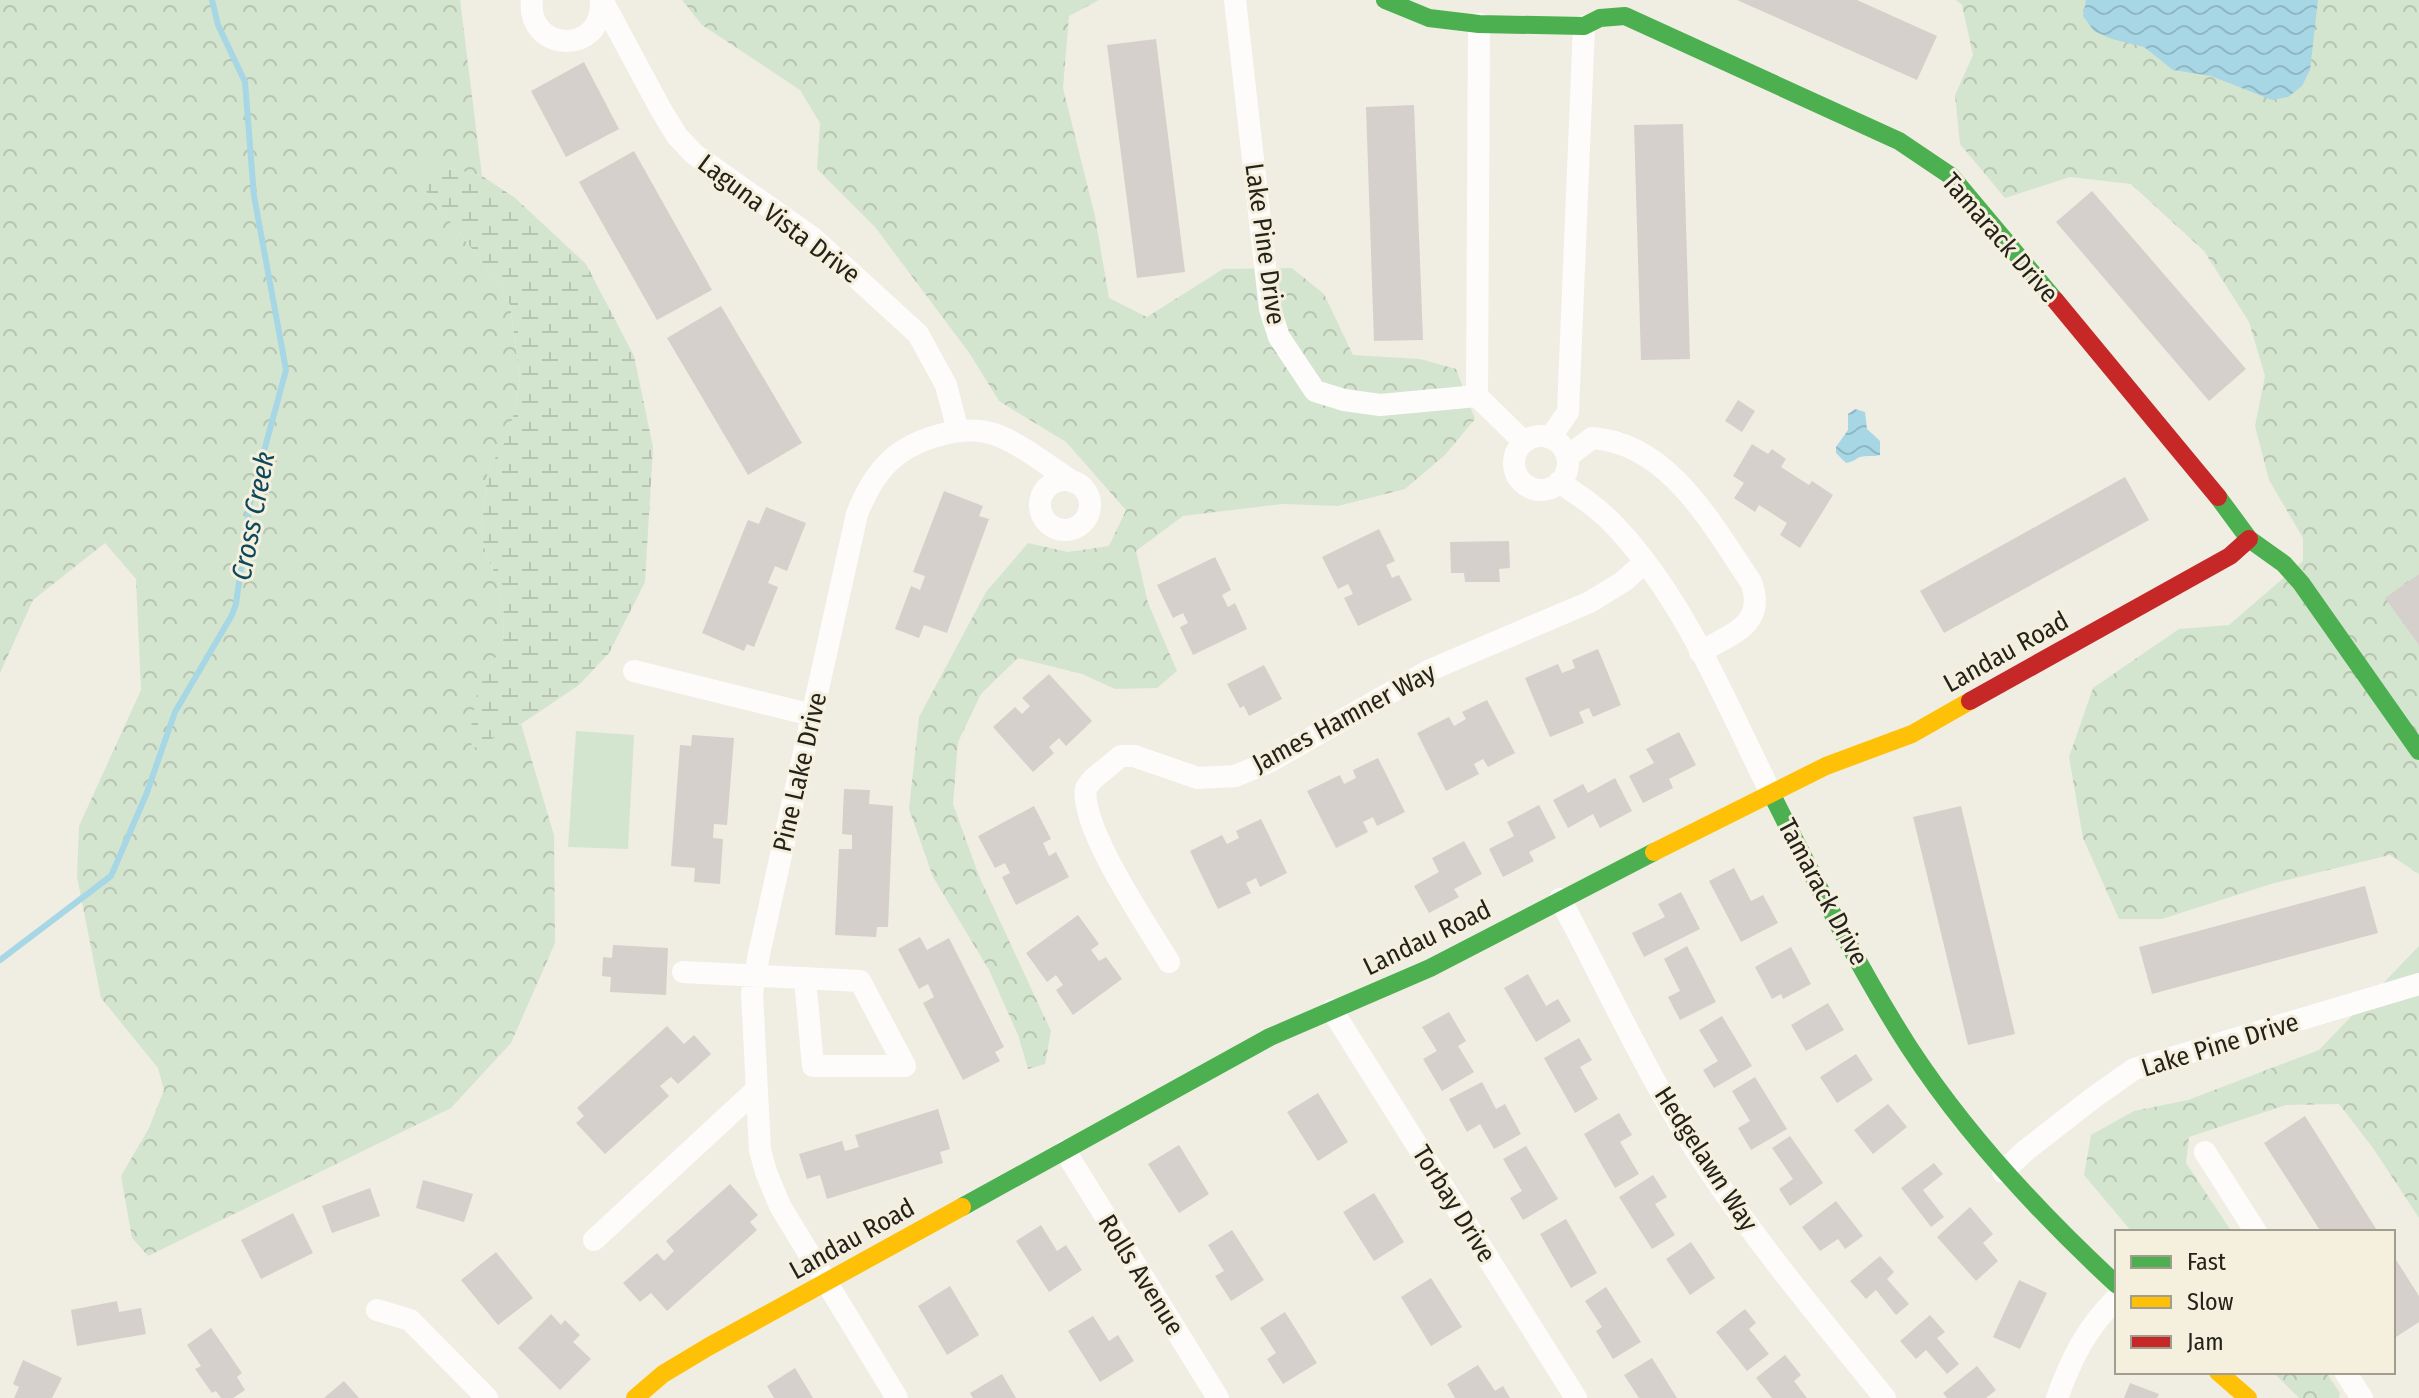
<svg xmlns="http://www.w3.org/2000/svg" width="2419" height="1398" font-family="'Fira Sans Condensed',sans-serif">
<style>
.forest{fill:url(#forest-crowns)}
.wetland{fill:url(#wetland-marsh)}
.garden{fill:#d4e5cf}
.water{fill:url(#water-waves)}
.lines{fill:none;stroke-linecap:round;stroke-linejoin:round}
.stream{stroke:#a7d6e5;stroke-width:6}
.building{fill:#d5d0cb}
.street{stroke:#fdfcfb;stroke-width:22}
.fast{stroke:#4caf50;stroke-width:18}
.slow{stroke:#ffc107;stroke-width:18}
.jam{stroke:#c62828;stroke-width:18}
.labels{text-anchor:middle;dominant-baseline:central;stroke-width:6;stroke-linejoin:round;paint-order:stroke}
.street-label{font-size:26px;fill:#24221b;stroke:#f5f0de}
.water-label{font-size:28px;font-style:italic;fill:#0d485b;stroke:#f5f0de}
</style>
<defs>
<pattern id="forest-crowns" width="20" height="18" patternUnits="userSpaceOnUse" patternTransform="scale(2)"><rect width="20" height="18" fill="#d4e5cf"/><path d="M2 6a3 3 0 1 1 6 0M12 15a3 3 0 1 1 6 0" fill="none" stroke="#b6c4b1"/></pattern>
<pattern id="wetland-marsh" width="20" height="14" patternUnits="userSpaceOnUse" patternTransform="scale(2)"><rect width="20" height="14" fill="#d4e5cf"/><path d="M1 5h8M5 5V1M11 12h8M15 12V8" fill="none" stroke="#b6c4b1"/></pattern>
<pattern id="water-waves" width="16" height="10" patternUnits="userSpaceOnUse" patternTransform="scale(2)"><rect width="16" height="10" fill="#a7d6e5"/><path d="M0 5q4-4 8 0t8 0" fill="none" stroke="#90b7c4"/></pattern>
</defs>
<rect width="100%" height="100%" fill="#f0ede3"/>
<path class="forest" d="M0,0H460L482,176L445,167L425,190L499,283L510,305L520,378L515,410L505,443L488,470L481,533L486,553L498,581L504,615L503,648L488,668L472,748L521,724L554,835L555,943L511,1043L451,1108L148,1256L132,1238L121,1176L149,1128L164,1090L158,1068L101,998L77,877L79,826L141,690L136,579L105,543L33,600L0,673Z
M682,0H1099L1069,16L1063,88L1095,216L1109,298L1147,317L1223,269L1292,268L1324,294L1353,355L1420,359L1456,369L1475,419L1445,455L1405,489L1338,506L1282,504L1183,516L1136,551L1148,603L1177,671L1157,688L1115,689L1082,674L1018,658L981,694L958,742L953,804L979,876L1051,1031L1045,1064L1028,1069L1018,1035L989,970L933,877L909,809L919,717L986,592L1028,543L1068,552L1109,546L1126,510L1066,442L999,401L970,354L875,227L817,169L820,123L800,90L702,25Z
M1956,0H2419V874L2390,855L2271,884L2162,919H2119L2083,838L2069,757L2093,688L2179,629L2229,625L2303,561V538L2269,480L2255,426L2265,376L2249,322L2204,251L2131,184L2070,177L2005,198L1960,144L1955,95L1973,55L1962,5Z
M2419,946V1218L2373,1148L2339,1104L2286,1105L2189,1137L2186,1163L2232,1232H2132L2084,1175L2091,1135L2134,1111L2188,1100L2319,1050Z
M2273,1372H2326L2340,1393L2339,1398H2299Z"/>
<path class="wetland" d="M417,166L445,167L482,176L514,197L586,264L634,356L653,447L645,582L609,653L579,685L521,724L472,749L470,732L477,694L488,668L503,647L504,615L498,581L486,553L481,533L488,470L505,442L515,410L520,378L510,305L499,283L425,190Z"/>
<path class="garden" d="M576,731L634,735L628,849L568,847Z"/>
<path class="water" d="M2086,0H2318L2310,70L2302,86L2288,97L2272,100L2211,76L2173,70L2144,47L2112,39L2094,31L2083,16Z
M1855,409L1865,412L1867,429L1880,441V455C1873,457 1866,455 1860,457C1854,460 1853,462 1846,463L1836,453V447L1848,430V414Z"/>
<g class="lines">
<path class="stream" d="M0,960L111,876L146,795L175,712L232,615L236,604L250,503L286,370L254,196L245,82L218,25L212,0"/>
</g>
<path class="building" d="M1737,0H1857L1937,36L1917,80Z
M1156,39L1185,272L1137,278L1107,45Z
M584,62L619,129L566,157L531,91Z
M1414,105L1423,340L1374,341L1366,107Z
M1683,124L1690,359L1641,360L1634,125Z
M634,151L712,290L657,320L579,182Z
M2092,191L2246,369L2209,401L2056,222Z
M721,306L802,443L748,475L667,338Z
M1738,400L1755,411L1742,432L1725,421Z
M1752,444L1768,454L1772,449L1786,459L1781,467L1809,485L1812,481L1833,495L1800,548L1780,535L1787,523L1759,505L1755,512L1734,498L1744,483L1733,476Z
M2125,477L2149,520L1944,633L1920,591Z
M944,491L983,506L979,516L989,519L947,633L924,625L919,638L895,629L911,586L920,590L925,576L913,572Z
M766,507L806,523L787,571L775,566L768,583L778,587L754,647L747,644L744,651L702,633L748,520L759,524Z
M1379,529L1395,561L1386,565L1392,578L1399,575L1412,600L1358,626L1344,598L1353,594L1348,584L1338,589L1322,557Z
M1509,541L1510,568L1499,569L1500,582H1465L1464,573H1451L1450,542Z
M1215,557L1231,590L1222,595L1228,607L1235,603L1247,629L1193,655L1180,627L1188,623L1183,613L1173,618L1157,585Z
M2419,574V645L2385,598Z
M1598,649L1621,705L1593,717L1589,708L1579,712L1584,723L1550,737L1525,678L1558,664L1562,673L1575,668L1572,660Z
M1264,665L1282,699L1249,716L1244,706L1240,708L1227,684Z
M1049,674L1092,721L1066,746L1059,738L1049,747L1054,753L1033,772L993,727L1015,707L1022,714L1030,706L1022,698Z
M1487,700L1515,753L1488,767L1483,759L1474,764L1479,774L1446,791L1417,733L1449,717L1454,726L1466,719L1462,712Z
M1679,732L1696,765L1669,779L1673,788L1643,803L1629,776L1654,763L1646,749Z
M692,735L734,738L727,825L714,824L713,838L723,839L720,884L694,882L695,868L671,866L680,745L691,746Z
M1378,758L1405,812L1377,826L1373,817L1363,822L1368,832L1336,848L1307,791L1340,775L1344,784L1356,778L1353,770Z
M1615,778L1632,811L1600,828L1593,814L1568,828L1553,800L1583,784L1588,793Z
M844,789L870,790L869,804L893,806L888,927H877L876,937L835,935L839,849H852V835L842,834Z
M1539,805L1556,838L1529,852L1534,861L1503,877L1489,849L1514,836L1507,822Z
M1034,806L1051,839L1043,843L1049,856L1056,852L1069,877L1016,905L1002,877L1010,873L1005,863L995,868L978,836Z
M1961,806L2015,1034L1968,1045L1913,817Z
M1261,819L1287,873L1260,887L1256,878L1246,883L1251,893L1218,909L1190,851L1222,835L1227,844L1239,838L1236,831Z
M1464,841L1482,874L1454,889L1459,897L1429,913L1414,886L1439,872L1432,858Z
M1734,868L1751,901L1763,895L1778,923L1741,942L1709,881Z
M2365,886L2378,933L2152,994L2139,947Z
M1681,892L1700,929L1644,957L1632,933L1665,917L1658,904Z
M1078,915L1099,944L1091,950L1099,961L1106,957L1122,979L1073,1015L1056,990L1063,985L1056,975L1047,982L1026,953Z
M920,937L927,950L949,938L1004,1047L995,1052L1000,1061L963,1080L923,1003L934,997L928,984L919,989L898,949Z
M613,945L668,948L666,995L610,992L611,977L602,976L603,957L612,958Z
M1687,946L1716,1002L1680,1020L1668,997L1680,991L1664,959Z
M1791,947L1811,984L1783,999L1781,994L1772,999L1755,967Z
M1528,974L1546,1006L1558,999L1571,1021L1536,1042L1504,988Z
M1828,1003L1844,1030L1806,1051L1791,1025Z
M1449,1012L1466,1041L1458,1046L1474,1072L1442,1091L1423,1059L1437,1051L1422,1027Z
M1722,1016L1752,1066L1714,1088L1703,1070L1718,1061L1699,1030Z
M667,1026L684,1044L694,1035L711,1054L678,1084L671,1077L660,1086L669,1096L605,1154L576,1123L584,1116L577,1108Z
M1579,1038L1592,1060L1580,1067L1598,1099L1575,1113L1544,1058Z
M1856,1054L1873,1080L1837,1103L1820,1077Z
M1755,1077L1787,1129L1751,1150L1738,1128L1750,1121L1732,1091Z
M1482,1082L1496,1109L1505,1104L1521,1134L1494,1149L1480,1124L1467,1132L1449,1099Z
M1318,1093L1348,1142L1318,1161L1287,1112Z
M1888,1104L1907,1127L1873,1154L1854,1130Z
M938,1109L950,1149L940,1152L943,1163L827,1199L820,1175L807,1179L799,1154L842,1141L845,1151L859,1147L855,1135Z
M1619,1113L1632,1135L1620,1142L1639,1174L1615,1188L1584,1134Z
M2305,1116L2378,1232H2321L2264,1143Z
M1790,1136L1823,1183L1790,1206L1779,1189L1793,1179L1772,1148Z
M1179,1145L1209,1194L1179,1213L1148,1164Z
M1526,1146L1558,1199L1523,1220L1510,1198L1522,1191L1503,1159Z
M1934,1163L1943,1174L1923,1190L1944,1217L1931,1227L1901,1188Z
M1653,1175L1667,1197L1655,1204L1675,1235L1652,1249L1619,1197Z
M423,1180L473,1194L464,1222L416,1208Z
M730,1184L758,1215L750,1222L757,1230L667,1311L651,1293L640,1302L623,1283L657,1253L664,1261L674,1251L666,1241Z
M370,1188L380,1216L332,1233L322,1206Z
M1374,1193L1404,1242L1374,1261L1343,1212Z
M1836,1201L1863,1236L1845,1249L1838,1239L1820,1251L1802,1227Z
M1970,1207L1993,1234L1983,1243L1998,1261L1976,1281L1937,1237Z
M293,1213L313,1253L261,1279L241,1240Z
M1566,1219L1597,1273L1571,1288L1540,1234Z
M1041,1225L1057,1251L1066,1245L1082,1270L1049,1292L1016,1241Z
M1232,1230L1264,1280L1231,1301L1215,1276L1224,1271L1208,1245Z
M1691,1242L1715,1278L1690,1295L1666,1259Z
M496,1252L533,1298L498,1325L461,1280Z
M2393,1255L2419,1296V1322L2393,1339Z
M1880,1256L1894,1272L1887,1279L1909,1304L1896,1315L1876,1290L1866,1299L1850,1281Z
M1431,1278L1462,1327L1431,1346L1401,1297Z
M2019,1280L2047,1293L2020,1349L1993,1337Z
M950,1286L979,1335L947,1355L918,1306Z
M1606,1287L1641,1342L1613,1359L1596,1331L1602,1327L1585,1301Z
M117,1301L119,1312L141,1308L146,1334L77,1346L71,1310Z
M1745,1309L1756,1323L1749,1329L1769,1354L1747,1371L1716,1332Z
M1285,1312L1317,1363L1283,1384L1267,1359L1276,1353L1260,1328Z
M551,1314L561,1325L565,1320L580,1335L573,1342L591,1359L560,1390L518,1348Z
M1930,1315L1945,1332L1937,1338L1959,1364L1947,1374L1926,1350L1916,1359L1900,1341Z
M1093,1316L1109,1341L1118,1335L1134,1361L1100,1382L1068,1331Z
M211,1328L242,1373L237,1377L245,1390L233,1398H221L216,1391L212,1393L195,1369L201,1366L187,1345Z
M1785,1355L1801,1375L1794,1381L1807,1398H1772L1756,1378Z
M1652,1358L1677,1398H1639L1624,1375Z
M23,1360L62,1378L52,1398H14L19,1387L13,1384Z
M1478,1365L1495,1391L1503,1386L1510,1398H1455L1447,1384Z
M1977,1366L1996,1390L1986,1398H1947L1943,1393Z
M795,1368L813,1398H774L767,1386Z
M1002,1374L1016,1398H973L970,1393Z
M344,1381L359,1398H324Z
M2130,1383L2159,1394L2157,1398H2124Z"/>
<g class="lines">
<path class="street" d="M532,0C526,52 604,57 601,0
M602,0L660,108L677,136L694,154L813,238L918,334L946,385L958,431
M1235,0L1270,309L1279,337L1315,391L1344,400L1380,405L1477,396L1524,442
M1477,396L1479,24
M1514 463a27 27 0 1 1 54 0a27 27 0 1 1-54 0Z
M1550,438L1568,412L1584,26
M1567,457L1592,438C1669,443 1712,525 1751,582C1767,625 1731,634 1700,652
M1040 505a25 25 0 1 1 50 0a25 25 0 1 1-50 0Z
M1559,482C1580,496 1601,510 1617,528C1687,603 1726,704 1772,795
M634,671L812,715
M1560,899C1608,988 1650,1083 1707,1167C1761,1248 1824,1323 1885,1398
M1169,962C1148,927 1079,826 1086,788L1093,779L1121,756H1134L1198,778L1235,776L1269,762L1430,670L1590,602L1624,581L1645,562
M683,972L860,981L905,1066H813L805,979
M1332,1010L1576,1398
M1065,1151L1218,1398
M2205,1152L2256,1232
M2003,1172L2025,1151L2093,1098L2134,1069L2419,984
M594,1240L757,1089
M377,1310L410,1320L487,1398
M2345,1372L2362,1398
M897,1398L780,1206L766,1172L760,1150L752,993L759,954L857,514C864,496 872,480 885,466C908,440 961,423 994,434C1022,444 1048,466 1073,482
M2057,1398C2071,1359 2087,1327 2117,1298"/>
<path class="fast" d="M1385,0L1429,18L1479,24L1584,26L1600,18L1625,16L1899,141L1951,176L2055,300
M2218,497L2249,539L2284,564L2301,583L2419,751
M1772,795C1815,880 1857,966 1909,1047C1967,1136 2039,1213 2117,1285
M962,1207L1270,1037L1430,968L1654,852"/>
<path class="slow" d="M1654,852L1826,766L1912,734L1970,701
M2218,1372L2248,1398
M635,1398L663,1374L708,1347L962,1207"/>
<path class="jam" d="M2055,300L2218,497
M1970,701L2230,556L2249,539"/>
</g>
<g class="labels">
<g class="street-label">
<text transform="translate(779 219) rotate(37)">Laguna Vista Drive</text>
<text transform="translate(2000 238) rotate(49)">Tamarack Drive</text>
<text transform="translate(1265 244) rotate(82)">Lake Pine Drive</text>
<text transform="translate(2006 652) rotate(-29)">Landau Road</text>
<text transform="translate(1344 718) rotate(-28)">James Hamner Way</text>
<text transform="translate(800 772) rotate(-77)">Pine Lake Drive</text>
<text transform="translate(1823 892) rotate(62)">Tamarack Drive</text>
<text transform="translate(1427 938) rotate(-26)">Landau Road</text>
<text transform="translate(2220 1045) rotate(-17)">Lake Pine Drive</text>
<text transform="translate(1706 1159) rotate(57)">Hedgelawn Way</text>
<text transform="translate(1454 1204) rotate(58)">Torbay Drive</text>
<text transform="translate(852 1239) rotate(-29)">Landau Road</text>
<text transform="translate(1141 1275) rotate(58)">Rolls Avenue</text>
</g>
<g class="water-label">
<text transform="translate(253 516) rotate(-79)">Cross Creek</text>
</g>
</g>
<rect x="2115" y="1230" width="280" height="144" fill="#f5f0de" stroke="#a19e90" stroke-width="2"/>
<rect x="2131" y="1256" width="40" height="12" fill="#4caf50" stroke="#a19e90" stroke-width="2"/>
<text x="2187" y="1270" font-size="24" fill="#24221b">Fast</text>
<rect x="2131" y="1296" width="40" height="12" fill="#ffc107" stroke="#a19e90" stroke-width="2"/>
<text x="2187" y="1310" font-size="24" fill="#24221b">Slow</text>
<rect x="2131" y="1336" width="40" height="12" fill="#c62828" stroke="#a19e90" stroke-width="2"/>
<text x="2187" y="1350" font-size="24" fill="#24221b">Jam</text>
</svg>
